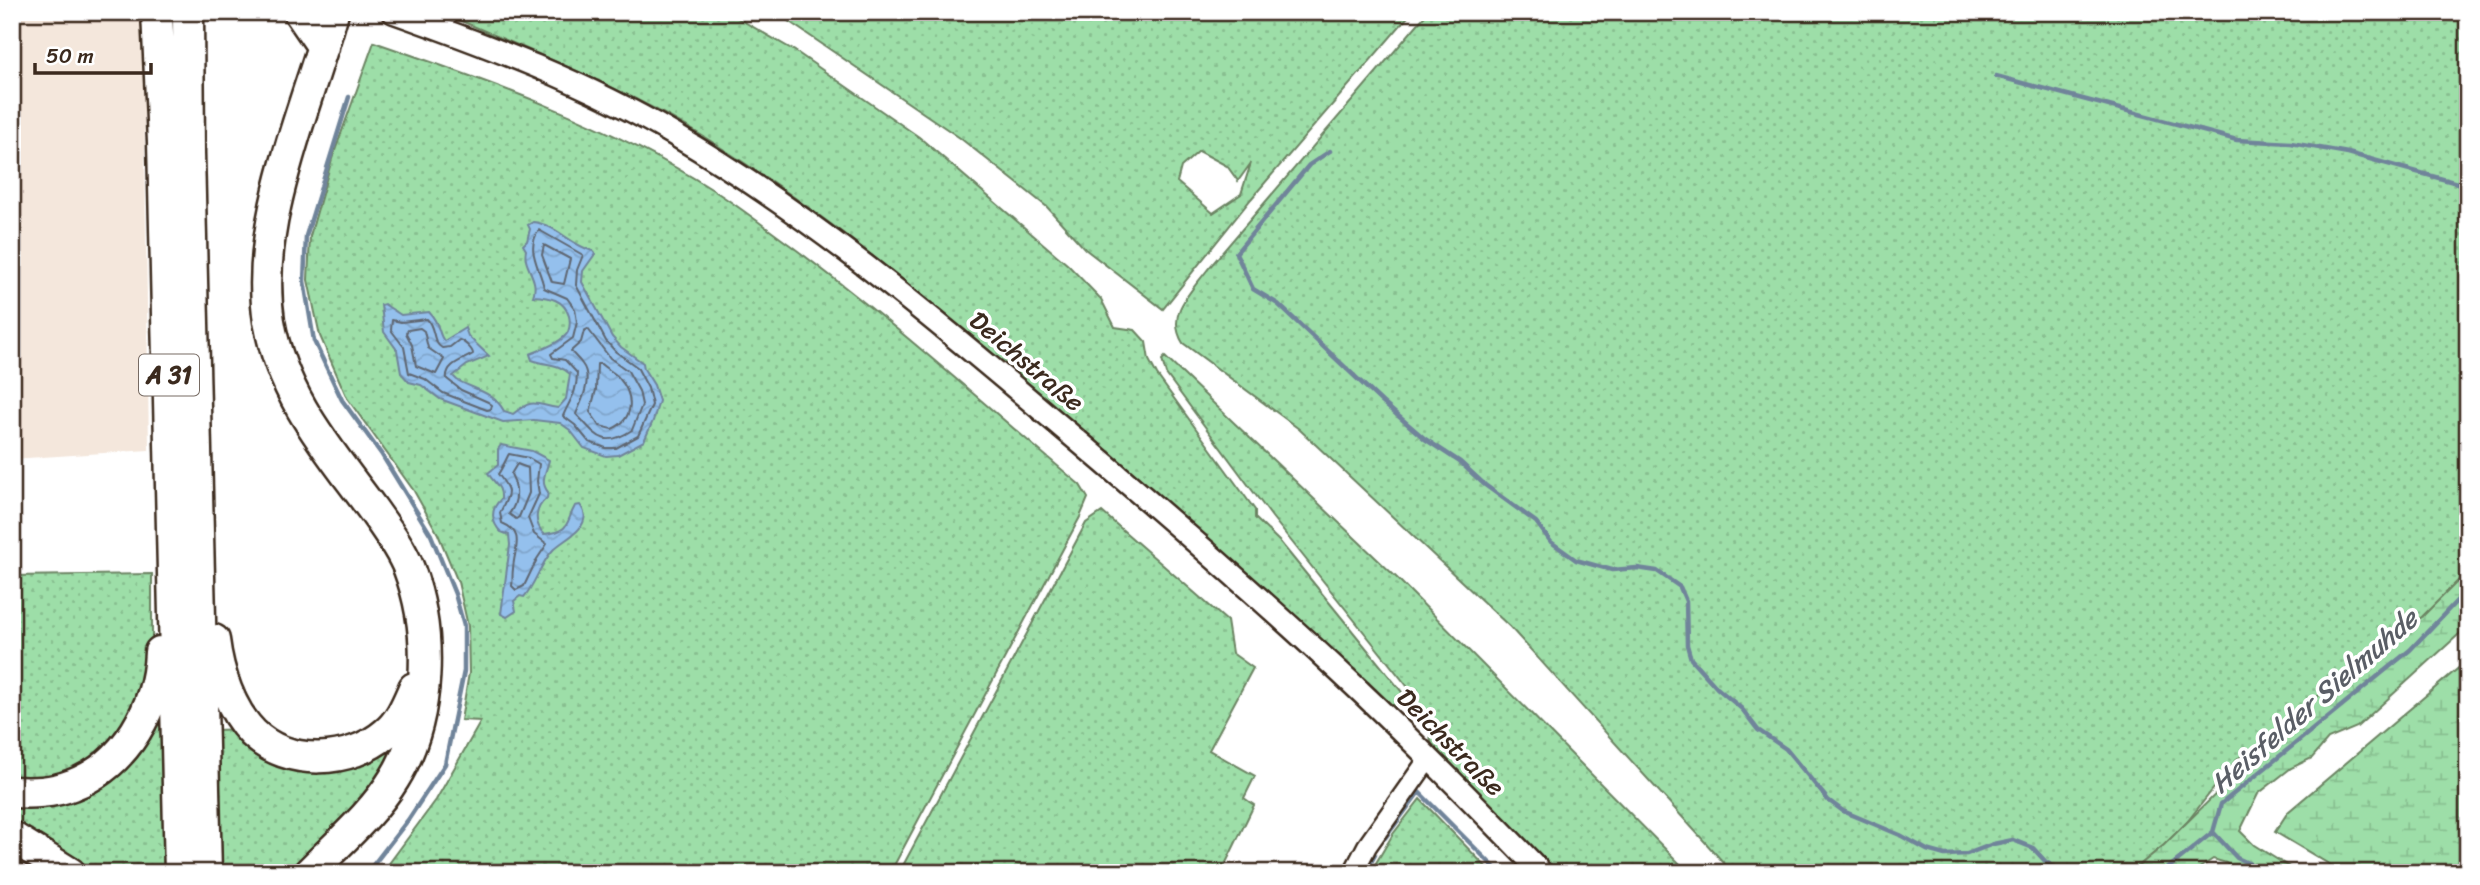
<svg xmlns="http://www.w3.org/2000/svg" width="2480" height="885" font-family="Sriracha,sans-serif">
<style>
.built{fill:#f4e7dc}
.grass{fill:url(#grass-dots);stroke:#6c8463;stroke-width:2;fill-rule:evenodd}
.wetland{fill:url(#wetland-marsh);stroke:#6c8463;stroke-width:2}
.water{fill:url(#water-waves);stroke:#70849a;stroke-width:2}
.lines{fill:none;stroke-linecap:round;stroke-linejoin:round}
.shore{stroke:#5f6671;stroke-width:2}
.stream{stroke:#70849a;stroke-width:4.5}
.minor-casing{stroke:#3b2a1e;stroke-width:23}
.tertiary-casing{stroke:#3b2a1e;stroke-width:26}
.motorway-casing{stroke:#3b2a1e;stroke-width:35}
.minor{stroke:#fff;stroke-width:18}
.tertiary{stroke:#fff;stroke-width:21}
.motorway{stroke:#fff;stroke-width:30}
.labels{text-anchor:middle;dominant-baseline:central;stroke-width:7;stroke-linejoin:round;paint-order:stroke}
.shield{fill:#fff;stroke:#766a62;stroke-width:2}
.shield-label{font-size:24px;font-weight:bold;fill:#3b2a1e}
.street-label{font-size:26px;fill:#3b2a1e;stroke:#fff}
.water-label{font-size:28px;font-style:italic;fill:#5a5e66;stroke:#fff}
</style>
<defs>
<pattern id="grass-dots" width="8" height="8" patternUnits="userSpaceOnUse" patternTransform="scale(1.75)"><rect width="8" height="8" fill="#9ddea8"/><path d="M2 2h.1M6 6h.1" fill="none" stroke="#88bf90" stroke-width="1.8" stroke-linecap="round"/></pattern>
<pattern id="wetland-marsh" width="20" height="14" patternUnits="userSpaceOnUse" patternTransform="scale(1.75)"><rect width="20" height="14" fill="#9ddea8"/><path d="M1 5h8M5 5V1M11 12h8M15 12V8" fill="none" stroke="#88bf90"/></pattern>
<pattern id="water-waves" width="16" height="10" patternUnits="userSpaceOnUse" patternTransform="scale(1.75)"><rect width="16" height="10" fill="#94c0ed"/><path d="M0 5q4-4 8 0t8 0" fill="none" stroke="#80a5cb"/></pattern>
</defs>
<rect width="100%" height="100%" fill="#fff"/>
<filter id="ink" filterUnits="userSpaceOnUse"><feTurbulence type="fractalNoise" baseFrequency=".0143" numOctaves="2"/><feDisplacementMap in="SourceGraphic" scale="14" xChannelSelector="R" yChannelSelector="G"/><feConvolveMatrix kernelMatrix="1 2 1 2 8 2 1 2 1" color-interpolation-filters="sRGB"/></filter>
<g filter="url(#ink)">
<path class="built" d="M12,12H143L149,450L12,459Z"/>
<path class="grass" d="M441,12H727L795,51L919,137L1068,265L1101,299L1115,327L1135,330L1146,342L1149,360L1157,375L1255,510V518L1281,543L1402,692L1404,698L1399,704L1388,706C1249,579 1111,451 966,331C882,262 801,198 709,140C625,87 531,52 441,12Z
M775,12H1412L1251,199L1163,309L1085,249L1047,207L960,138ZM1199,151L1227,166L1238,181L1251,163L1241,194L1213,213L1177,182L1181,167Z
M1428,12H2468V571L2422,617L2381,644L2370,662L2297,710L2272,740L2237,759L2187,822L2164,845L2130,873H1733L1510,627L1299,429L1183,343C1165,314 1191,292 1208,269Z
M374,42C490,82 608,123 713,190C740,207 765,227 790,245C891,320 984,404 1080,485L1088,498L1080,517L890,873H382L436,800L481,721L461,720L469,673L468,626L458,582L438,534L414,491L347,398L320,336L308,280L310,236L332,159Z
M1165,357L1397,578L1689,873H1552L1438,754L1432,745L1427,721L1411,691L1272,517L1166,374L1162,360Z
M1102,512L1227,621L1232,653L1253,668L1209,750L1255,776L1244,798L1254,805L1221,873H899L1086,523Z
M152,574V650L132,723L71,777L12,783V576Z
M163,699L167,873H79L12,830V799L56,798Z
M402,723L396,763L302,873H221L216,730L244,729L293,759Z
M1420,799L1492,873H1370L1393,834Z"/>
<path class="wetland" d="M2468,571V626L2357,727L2328,739L2312,758L2291,768L2258,794L2240,831L2254,845L2299,873H2237L2226,863L2213,859L2192,873H2130L2164,845L2226,784L2237,759L2272,740L2297,710L2370,662L2381,644L2422,617Z
M2468,660V873H2344L2275,832L2288,812Z"/>
<path class="water" d="M533,222C556,224 571,246 593,251L595,254L583,271L582,282L612,337L621,347L643,363L644,369L654,385L659,401L653,421L644,441L618,455L606,456L584,448L570,430L560,423L534,420L503,422L440,399L421,385L409,382L401,373L397,350L384,332L381,305L384,304L401,315L429,312C441,325 437,332 444,341L465,328L468,336L489,356L467,365L453,376L457,380C475,390 494,392 504,411L513,414C534,397 536,405 558,408L566,399L570,374C558,363 548,366 532,360L530,354C541,350 563,342 568,332C570,327 570,320 569,316C564,299 549,297 533,296C540,278 522,267 526,250L523,245L527,241L530,229L528,225Z
M501,445L532,451L549,460C547,471 539,481 548,492L547,498C535,508 533,522 544,534C571,531 565,524 575,506L580,505C583,509 586,514 584,520C581,533 561,541 553,550C540,564 536,583 524,597L520,596L514,601L516,611L507,617L501,614L510,545L509,535L501,532C491,522 490,509 501,499C502,485 494,484 488,473L498,465V449Z"/>
<g class="lines">
<path class="shore" d="M539,230L583,255L577,270L576,285L606,341L616,352L637,367L648,388L652,405L638,436L616,448H606L589,442L575,425L563,416C570,399 577,394 577,373L565,360L553,358L551,354L573,338L577,322L575,309L567,298L544,288C540,267 525,250 539,230Z
M544,245L570,259L564,284L552,282L542,255Z
M392,320L401,322L427,319C436,329 431,341 442,348L450,347L459,340C464,341 473,350 473,354C463,360 445,364 447,379L461,390L488,402L492,405L491,409L487,410L443,393L425,379L409,373L404,347L391,330Z
M420,328L424,331L428,348L444,359L436,374L416,366L412,345L406,333L408,330Z
M588,329L610,358L628,371L639,391L642,405L632,430C602,450 596,434 576,414C582,401 593,378 582,364C579,359 574,356 571,351L581,342L584,331Z
M597,364H601C606,369 615,373 619,378C634,395 635,419 612,429L600,426L590,412L596,390Z
M509,454L529,458L539,464L537,481L539,494L528,518L534,534L547,544L537,559L524,586L516,590L512,586C513,580 512,575 513,569C514,549 526,533 502,523L500,513C509,493 513,493 498,474C502,469 508,455 509,454Z
M517,464L528,468L529,493L519,517L516,519L509,514C519,501 518,488 511,474Z"/>
<path class="stream" d="M1996,76L2237,140L2291,143L2348,153L2468,186
M349,97L306,236L304,281L314,341L342,400L382,455L431,535L455,594L464,626V671L445,764L408,820L367,873
M1330,151L1309,165L1236,253L1253,289L1278,304L1382,402L1425,439L1460,462L1485,485L1536,522L1551,542L1576,560L1612,570L1637,568L1657,571L1680,587L1686,601L1687,645L1691,659L1717,688L1742,709L1758,730L1786,749L1828,800L1843,811L1900,835L1927,850L1945,855L1967,854L1993,844L2013,840L2033,848L2045,861L2063,873
M2213,832L2237,858L2270,873
M1385,838L1419,792L1500,873
M1365,873L1375,855
M2162,873L2213,832L2221,804L2410,650L2468,589"/>
<g class="minor-casing">
<path id="minor" d="M1353,873L1367,846L1429,758"/>
</g>
<g class="tertiary-casing">
<path id="tertiary" d="M393,12C489,46 585,82 673,134C808,213 927,313 1045,413C1153,504 1260,596 1362,693C1423,751 1483,812 1542,873"/>
</g>
<g class="motorway-casing">
<path id="motorway" d="M157,12L163,142L180,873
M188,12L189,153L206,873
M299,12L323,47
M214,640C218,672 230,710 253,733C288,767 350,764 386,733C400,722 407,704 414,688
M12,792C32,793 52,793 72,785C126,765 158,707 160,652
M12,837L70,873
M309,873C338,843 372,815 394,779C431,720 433,633 409,569C401,548 385,527 373,510C329,450 282,397 269,321C253,223 307,108 333,12"/>
</g>
<use href="#minor" class="minor"/>
<use href="#tertiary" class="tertiary"/>
<use href="#motorway" class="motorway"/>
</g>
</g>
<g class="labels">
<rect class="shield" x="139" y="354.5" width="60" height="41" rx="5"/>
<g class="shield-label">
<text x="169" y="375">A 31</text>
</g>
<g class="street-label">
<text transform="translate(1027 361) rotate(40)">Deichstraße</text>
<text transform="translate(1451 742) rotate(45)">Deichstraße</text>
</g>
<g class="water-label">
<text transform="translate(2314 701) rotate(-41)">Heisfelder Sielmuhde</text>
</g>
</g>
<rect width="2480" height="885" fill="none" stroke="#fff" stroke-width="42"/>
<rect x="21" y="21" width="2438" height="843" fill="none" stroke="#3b2a1e" stroke-width="2.5" filter="url(#ink)"/>
<path d="M35 63v10h116v-10" fill="none" stroke="#3b2a1e" stroke-width="3.5"/>
<text x="46" y="63" font-size="21" fill="#3b2a1e" stroke="#ffffff" stroke-width="5" paint-order="stroke">50 m</text>
</svg>
